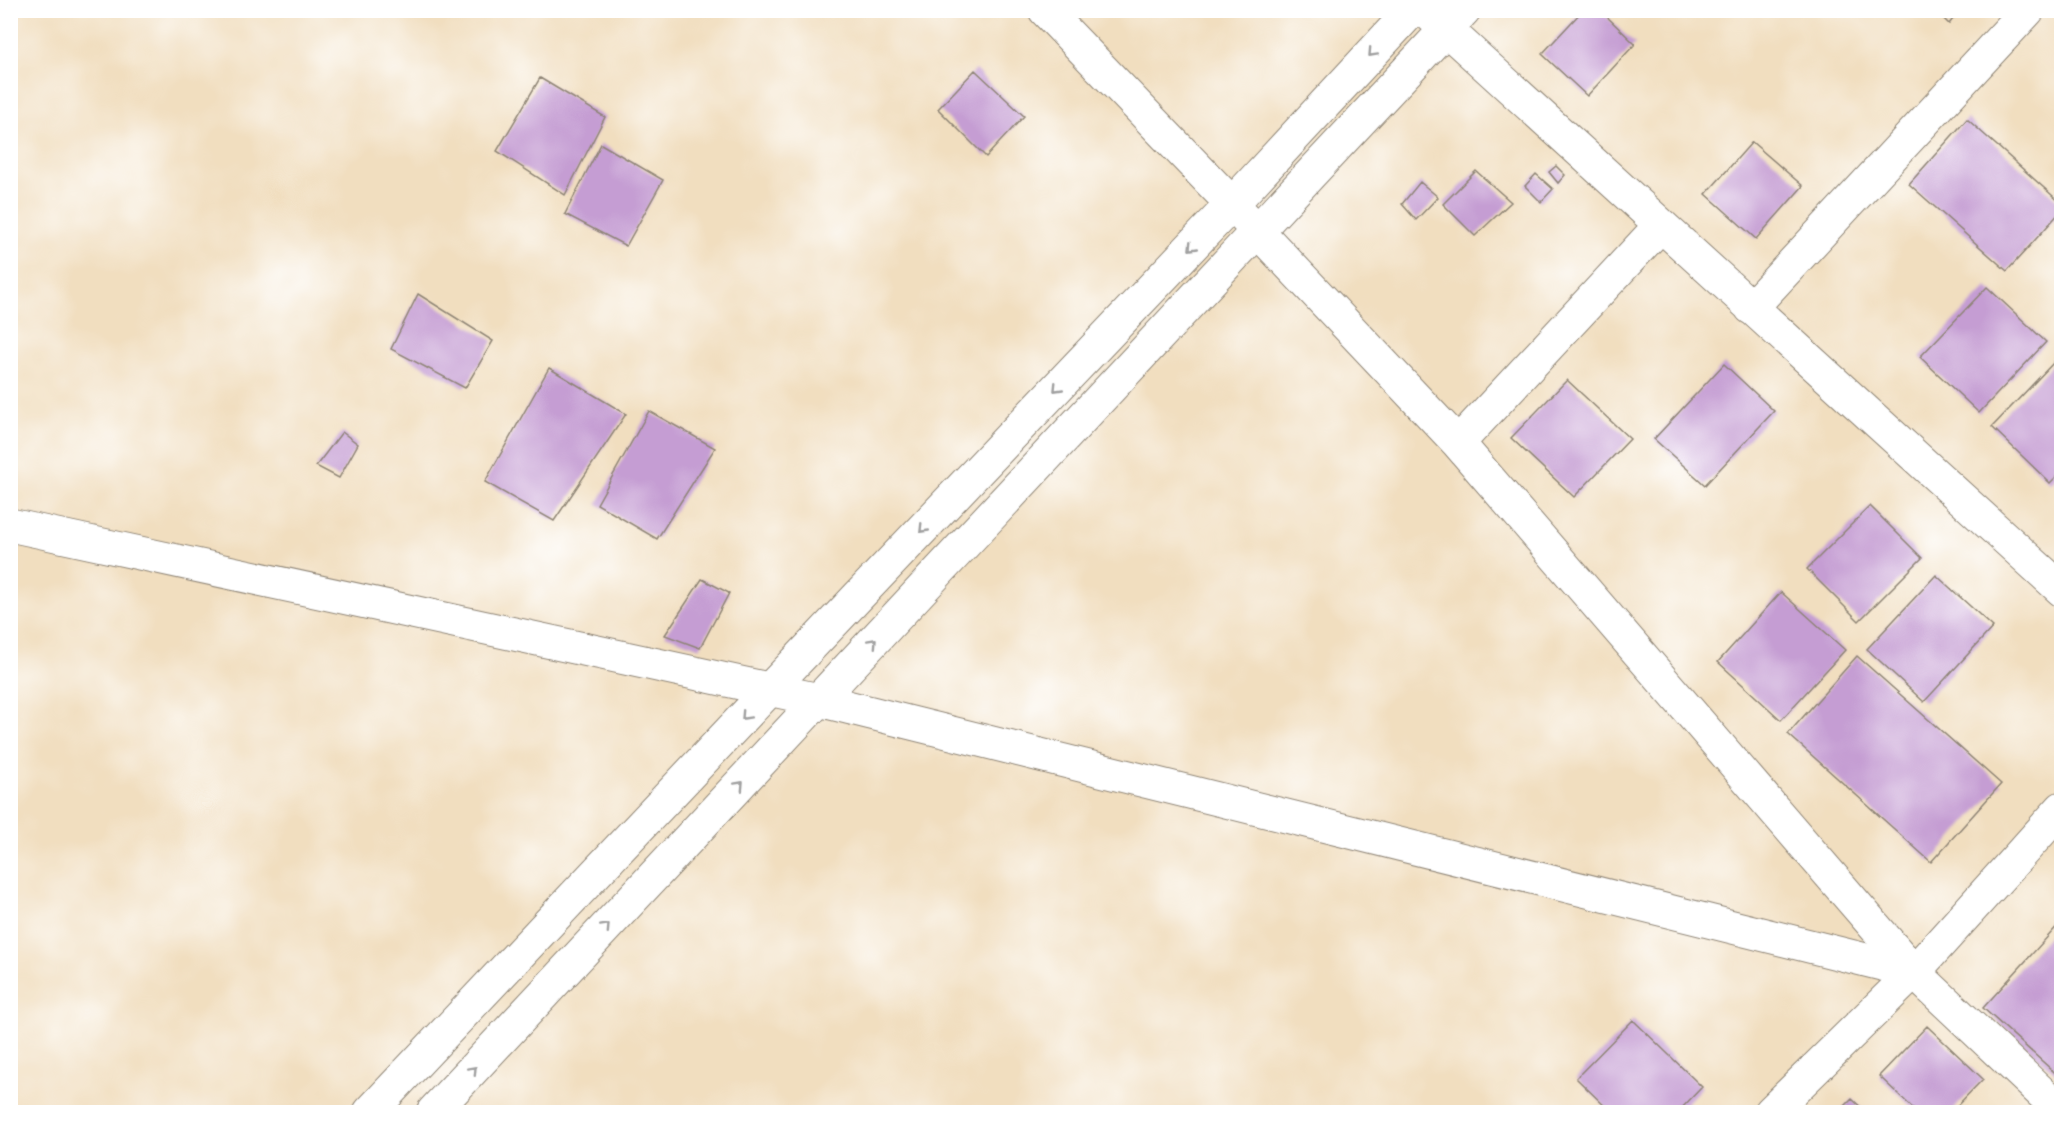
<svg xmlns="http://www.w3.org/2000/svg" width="2072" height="1123" font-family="'Comic Neue',sans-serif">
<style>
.building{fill:#c59dd3}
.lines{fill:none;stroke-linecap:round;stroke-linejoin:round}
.minor-casing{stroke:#8e8475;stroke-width:35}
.tertiary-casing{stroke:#8e8475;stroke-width:35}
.minor{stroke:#fff;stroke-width:33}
.tertiary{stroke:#fff;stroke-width:33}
.oneway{stroke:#a0a0a0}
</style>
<rect width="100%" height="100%" fill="#fff"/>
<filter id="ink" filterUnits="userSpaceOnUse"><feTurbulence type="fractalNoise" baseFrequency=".0167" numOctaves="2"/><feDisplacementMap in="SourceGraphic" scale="12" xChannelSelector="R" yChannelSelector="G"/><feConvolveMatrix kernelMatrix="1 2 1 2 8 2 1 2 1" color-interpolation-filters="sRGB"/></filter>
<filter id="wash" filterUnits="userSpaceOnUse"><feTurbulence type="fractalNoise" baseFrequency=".008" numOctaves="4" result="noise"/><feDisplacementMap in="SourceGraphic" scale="24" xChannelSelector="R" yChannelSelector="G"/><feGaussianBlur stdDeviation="1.35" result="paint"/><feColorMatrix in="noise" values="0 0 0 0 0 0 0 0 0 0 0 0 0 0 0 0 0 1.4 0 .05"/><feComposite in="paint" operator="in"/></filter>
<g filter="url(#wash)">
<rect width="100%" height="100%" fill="#f1debf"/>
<g id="blocks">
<path class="building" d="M1583,10H1600L1635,44L1587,96L1542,54Z
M1935,10H1960L1949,24Z
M975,70L1024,116L986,157L938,109Z
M540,78L605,117L565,195L497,151Z
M1967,119L2062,204V210L2007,271L1909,184Z
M1752,142L1803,186L1756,239L1706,194Z
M601,144L663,180L626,246L565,214Z
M1556,166L1565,175L1558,183L1549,172Z
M1476,171L1511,202L1475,236L1443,204Z
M1536,174L1553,189L1541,202L1525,186Z
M1420,182L1438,197L1416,220L1402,204Z
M1987,287L2046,342L1979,413L1920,357Z
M418,294L493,341L465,388L391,349Z
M2056,360L2062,365V471L2050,483L1992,427Z
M1724,364L1774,411L1705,485L1654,439Z
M549,368L626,414L554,521L485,482Z
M1567,380L1630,439L1574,497L1511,438Z
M649,411L715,448L657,539L597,504Z
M342,432L358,444L339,478L316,466Z
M1870,506L1922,558L1859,621L1807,569Z
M1936,575L1993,627L1924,702L1867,649Z
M702,579L729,593L700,648L665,635Z
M1781,592L1845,650L1781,720L1718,662Z
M1857,656L2001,784L1931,862L1788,734Z
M2062,921V1079L1983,1008Z
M1633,1020L1702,1087L1678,1112H1611L1576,1078Z
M1927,1026L1983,1079L1951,1112H1917L1879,1076Z
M1852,1099L1866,1112H1839Z"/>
</g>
</g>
<g filter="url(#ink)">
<use href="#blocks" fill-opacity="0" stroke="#8e8475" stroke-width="1.5"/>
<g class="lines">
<g class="minor-casing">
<path id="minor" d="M1045,10L1232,204L1458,443L1914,972L2062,1112
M1425,10L2062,590
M1751,308L2028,10
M1458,443L1661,225
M10,525L819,700L1914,972
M1771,1112L1914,972L2062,808"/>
</g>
<g class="tertiary-casing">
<path id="tertiary" d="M370,1112L770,689L1232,204L1412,10
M433,1112L1464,10"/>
</g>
<use href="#minor" class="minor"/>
<use href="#tertiary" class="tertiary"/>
</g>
<defs><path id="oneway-chevron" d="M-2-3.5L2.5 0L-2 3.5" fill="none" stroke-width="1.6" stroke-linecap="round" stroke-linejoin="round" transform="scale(1.5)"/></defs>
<g class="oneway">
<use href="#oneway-chevron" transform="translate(1372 53) rotate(133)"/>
<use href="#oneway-chevron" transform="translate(1192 247) rotate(134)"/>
<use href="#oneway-chevron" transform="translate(1057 388) rotate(134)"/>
<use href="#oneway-chevron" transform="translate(923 529) rotate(134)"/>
<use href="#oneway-chevron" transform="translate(873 642) rotate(-47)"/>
<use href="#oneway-chevron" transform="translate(745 716) rotate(133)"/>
<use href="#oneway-chevron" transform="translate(740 785) rotate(-47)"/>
<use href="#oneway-chevron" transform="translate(606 927) rotate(-47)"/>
<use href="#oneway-chevron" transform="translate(473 1070) rotate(-47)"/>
</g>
</g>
<rect width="2072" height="1123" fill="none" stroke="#fff" stroke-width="36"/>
</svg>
